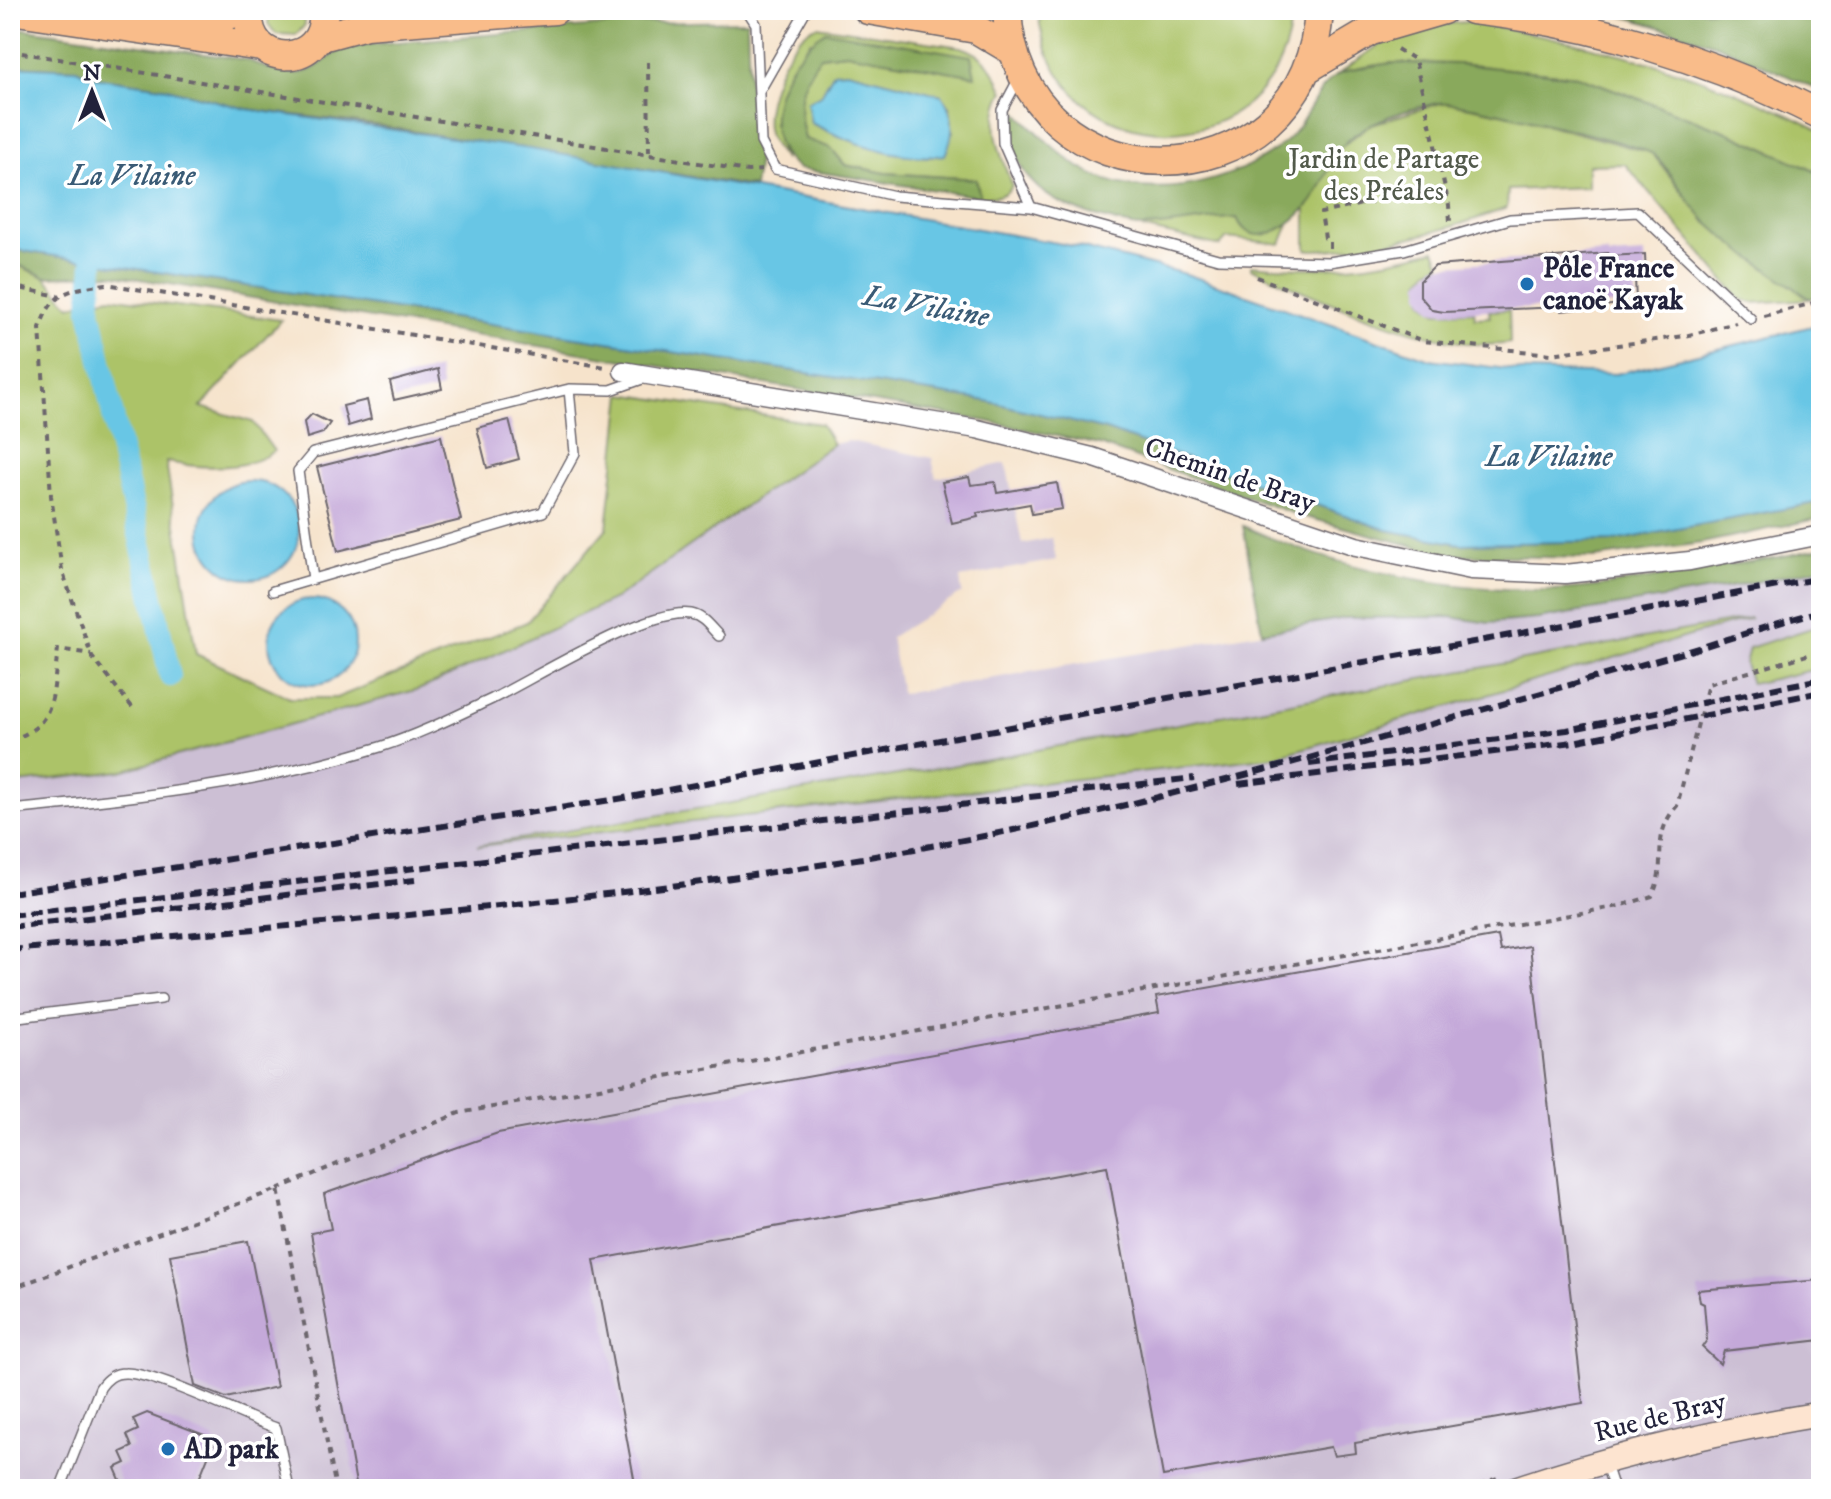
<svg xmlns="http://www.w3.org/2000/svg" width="1831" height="1499" font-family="'IM FELL DW Pica',serif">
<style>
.industrial{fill:#ccbfd4}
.green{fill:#acc368;stroke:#677252;stroke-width:2;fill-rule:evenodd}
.forest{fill:#89a95c;stroke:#56664c;stroke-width:2}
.water{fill:#67c6e5;stroke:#447490;stroke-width:2}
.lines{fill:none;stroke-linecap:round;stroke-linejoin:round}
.canal{stroke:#67c6e5;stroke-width:22}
.building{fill:#c4a9d9}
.lane-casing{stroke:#6c666d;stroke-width:12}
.street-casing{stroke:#6c666d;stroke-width:21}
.secondary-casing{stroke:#6c666d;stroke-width:27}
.primary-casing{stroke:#6c666d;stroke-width:31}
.path{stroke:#6c666d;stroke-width:4;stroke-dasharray:6 6;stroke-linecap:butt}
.lane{stroke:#fff;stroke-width:9}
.street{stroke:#fff;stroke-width:18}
.secondary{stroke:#fde4d0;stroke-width:24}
.primary{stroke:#f9bc8a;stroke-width:28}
.rail{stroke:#22223b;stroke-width:6;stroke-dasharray:12 6;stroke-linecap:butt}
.poi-dot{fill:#1f6fb2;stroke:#fff;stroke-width:3}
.labels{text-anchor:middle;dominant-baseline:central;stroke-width:7;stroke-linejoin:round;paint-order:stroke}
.park-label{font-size:28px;fill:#525a4b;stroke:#fff}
.poi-label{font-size:28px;font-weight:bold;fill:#22223b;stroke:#fff;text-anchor:start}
.street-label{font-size:28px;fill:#22223b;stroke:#fff}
.water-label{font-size:30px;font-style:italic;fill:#3a5b76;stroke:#fff}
</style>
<rect width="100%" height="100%" fill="#fff"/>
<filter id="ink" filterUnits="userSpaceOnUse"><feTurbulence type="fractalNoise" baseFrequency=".0125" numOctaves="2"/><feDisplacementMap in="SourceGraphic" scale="16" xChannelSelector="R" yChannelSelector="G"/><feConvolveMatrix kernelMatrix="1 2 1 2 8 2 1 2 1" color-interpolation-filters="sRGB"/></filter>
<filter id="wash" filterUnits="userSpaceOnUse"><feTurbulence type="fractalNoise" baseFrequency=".006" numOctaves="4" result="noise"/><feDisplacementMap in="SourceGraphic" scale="32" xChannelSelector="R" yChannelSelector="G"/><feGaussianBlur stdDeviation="1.8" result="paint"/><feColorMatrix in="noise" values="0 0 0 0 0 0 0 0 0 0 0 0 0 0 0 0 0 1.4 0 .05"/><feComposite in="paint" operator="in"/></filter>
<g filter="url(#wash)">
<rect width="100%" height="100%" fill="#f6e3cb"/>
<path class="industrial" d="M849,441L932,458L936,478L1006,463L1022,544L1052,538L1056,560L960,578L962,593L891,637L901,694L1346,618L1449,617L1538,598L1821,559V1489H10V784L121,771L423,688L615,599L833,444Z"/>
<path class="green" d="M269,10H304L305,25L296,35L276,34L268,24Z
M1038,10H1292C1282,172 1054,174 1038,10Z
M1468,22C1590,41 1711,74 1821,131V174L1730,133L1578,76L1459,64L1391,63L1347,71L1328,82C1381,42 1400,25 1468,22Z
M817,26L961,47C986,55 993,68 1004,91C986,122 1000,153 1012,186C1005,198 992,197 980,197L976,179L886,173L845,165L831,148L805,139C795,102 798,87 820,56L846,53L810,41C785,77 761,118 785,160C777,149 768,141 767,128C763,99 788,35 817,26ZM847,71L942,95L950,108L953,132L933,157C891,156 848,142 811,123L808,102L821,95L834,72Z
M1444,102L1507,114L1652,153L1705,221L1810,299L1753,303L1740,299L1625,164L1588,165V187L1508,190L1507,208C1443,232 1374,251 1306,250V208L1341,147L1369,125Z
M1207,218H1238L1264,235L1289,224L1281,244L1227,238L1220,246L1142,228Z
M1435,250L1441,264L1429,269L1420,281L1423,302L1437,312L1474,311L1475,318L1490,317L1489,311L1509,310L1510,343C1443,355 1314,297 1251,268V265C1316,272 1372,267 1435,250Z
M10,262L45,277L70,306L110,297L281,320L201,407L253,422L274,451C245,472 199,468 166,462L196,654L290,698H336L527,622L607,528L622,394L821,424L833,444L615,599L423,688L121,771L10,784Z
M1751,618L1274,757L477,846L945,767Z
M1821,625V668L1751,684L1745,664L1749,648Z"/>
<path class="forest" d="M1604,10H1821V91L1718,45Z
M747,21L751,134L758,159L754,187L375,125L246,109L163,87L93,77L76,69L10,66V27L248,60C265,68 291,79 310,70C324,64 333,52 348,46L637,23Z
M826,31L971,56L975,76L846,53L821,56C799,84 796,105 805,139L831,148L845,165L886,173L976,179L980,197L799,169C749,133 782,58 826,31Z
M1391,63L1459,64L1578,76L1730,133L1821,174V294L1810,299C1775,274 1734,249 1704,219C1689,205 1664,160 1651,153C1632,143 1456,100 1439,103C1407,109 1362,121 1341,148C1329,163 1324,185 1312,201C1296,223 1252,255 1237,218C1206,218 1176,226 1144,227C1131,228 1115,221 1102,218C1042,203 1005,173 1011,106C1032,127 1054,150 1079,167C1140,206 1233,186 1285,142C1304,126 1311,99 1328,82C1342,67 1372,67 1391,63Z
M10,249L987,401L1106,430L1387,530L1460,544L1614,541L1821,502V518L1702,543L1595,558L1446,555L1295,514L1100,445L986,421L110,274L45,277L10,261Z
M1243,526C1336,568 1435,589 1538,590C1591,591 1648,578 1701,569C1741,563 1782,558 1821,548V568L1741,585L1538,619L1489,623L1450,617L1346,618L1262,632Z"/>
<path class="water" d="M10,66L76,69L93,77L163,87L246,109L531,149L1079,247L1186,274L1430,359L1522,371L1616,374L1821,324V502L1614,541L1460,544L1387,530L1106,430L987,401L10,249Z
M847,71L942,95C955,115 955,134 945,155C902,162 848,142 811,123L807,102L821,95L834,72Z
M201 530a49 49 0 1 1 98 0a49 49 0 1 1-98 0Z
M269 642a43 43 0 1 1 86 0a43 43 0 1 1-86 0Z"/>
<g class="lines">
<path class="canal" d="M93,263L90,310L170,676"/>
</g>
<g id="blocks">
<path class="building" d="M1608,253V256L1645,254L1646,277H1635L1636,302L1562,311L1561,307L1444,312L1432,310L1420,296V281L1435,266Z
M438,369L442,389L394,400L390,382Z
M367,400L371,419L348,426L343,406Z
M312,414L330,423L323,433L307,438L304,422Z
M509,420L519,459L487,468L477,428Z
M441,436L461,520L338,551L317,467Z
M969,477L971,485L995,482L997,493L1057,483L1062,509L1032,514L1030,504L977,513L978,517L952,523L942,482Z
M1498,936L1501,951L1530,946L1583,1403L1355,1443L1356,1453L1334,1456L1331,1447L1163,1476L1107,1166L594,1260L636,1489H357L311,1233L331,1229L324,1194L498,1133L1159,1013L1156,997Z
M248,1241L277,1387L226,1398L195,1386L170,1255Z
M1821,1280V1340L1724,1351L1720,1364L1702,1347L1707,1340L1704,1304L1700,1302L1698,1290Z
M147,1413L215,1439L195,1489H124L115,1468L126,1463L121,1452L132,1447L127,1435L138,1430L133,1419Z"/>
</g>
</g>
<g filter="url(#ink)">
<use href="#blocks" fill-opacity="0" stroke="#6c666d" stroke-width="2"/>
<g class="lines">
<g class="lane-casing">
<path id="lane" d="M747,10L756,24L761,142L775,169L895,196L1031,207L1218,259L1329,262L1404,250L1510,219L1638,212L1751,319
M1018,80L1002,110L1003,143L1031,207
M759,92L806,10
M313,579L298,471L313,453L569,389L611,390L645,378
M273,591L543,512L575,453L569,389
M10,810C135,798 260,784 380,747C418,735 456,716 492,699C535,678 648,607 691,614C703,616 710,627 719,636
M10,1018L161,999
M1605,1462L1614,1489
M60,1489L100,1388C106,1379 113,1373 125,1373C154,1372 243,1416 276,1428L289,1489"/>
</g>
<g class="street-casing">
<path id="street" d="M623,371L977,429L1092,457L1356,546L1471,570L1565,574L1690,561L1821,535"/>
</g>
<g class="secondary-casing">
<path id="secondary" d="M1515,1489C1616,1455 1716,1431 1821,1414"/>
</g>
<g class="primary-casing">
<path id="primary" d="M10,10L261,47
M249,10C244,71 329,70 323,10
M868,10L976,29L1013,51
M1007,10C1018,211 1308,211 1319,10
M1472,10C1592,23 1713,60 1821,115
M172,25L211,21L244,10
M318,38L366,25L555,10
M1307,69L1371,31L1443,10"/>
</g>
<path class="path" d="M1397,49L1415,60L1449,205L1450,222
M10,51L748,171L762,170
M648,62L649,154
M1330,248V242L1325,238L1321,213L1431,189
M1257,277L1423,341L1551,354L1685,336L1736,323
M10,286L58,296
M1764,316L1821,301
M10,662L17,672L10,706
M132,707L92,657L62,570L51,496L40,328C51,291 71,289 106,284L605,367
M10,740C59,726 52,691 58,649L91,654
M278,1189L459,1113L1620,906L1652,896C1669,863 1649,837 1677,806L1708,684L1821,651
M10,1289L278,1189L336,1489
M1469,1489L1497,1478"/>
<use href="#lane" class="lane"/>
<use href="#street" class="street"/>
<use href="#secondary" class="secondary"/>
<use href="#primary" class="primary"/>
<path class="rail" d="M1309,764L1567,730L1821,679
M1238,784L1573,742L1821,692
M10,893L624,798L1821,578
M10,915L1194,778
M10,927L415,880
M10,950C352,920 696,897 1033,826C1250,779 1465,714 1679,654C1726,640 1773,624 1821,611"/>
</g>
</g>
<g class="poi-dot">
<circle cx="1527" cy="284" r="8"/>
<circle cx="168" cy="1449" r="8"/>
</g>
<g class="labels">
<g class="park-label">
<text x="1384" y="159">Jardin de Partage<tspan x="1384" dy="32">des Préales</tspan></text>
</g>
<g class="poi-label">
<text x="1543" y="268">Pôle France<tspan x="1543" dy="32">canoë Kayak</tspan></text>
<text x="184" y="1449">AD park</text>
</g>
<g class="street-label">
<text transform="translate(1230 475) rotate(19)">Chemin de Bray</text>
<text transform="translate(1660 1417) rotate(-14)">Rue de Bray</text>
</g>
<g class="water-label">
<text x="132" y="176">La Vilaine</text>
<text transform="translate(926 307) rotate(10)">La Vilaine</text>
<text x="1549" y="457">La Vilaine</text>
</g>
</g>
<rect width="1831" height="1499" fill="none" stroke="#fff" stroke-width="40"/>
<g transform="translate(92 92)" stroke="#ffffff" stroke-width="6" paint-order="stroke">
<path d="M0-6L14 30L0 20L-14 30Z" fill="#22223b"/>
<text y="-12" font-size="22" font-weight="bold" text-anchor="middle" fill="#22223b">N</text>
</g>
</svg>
